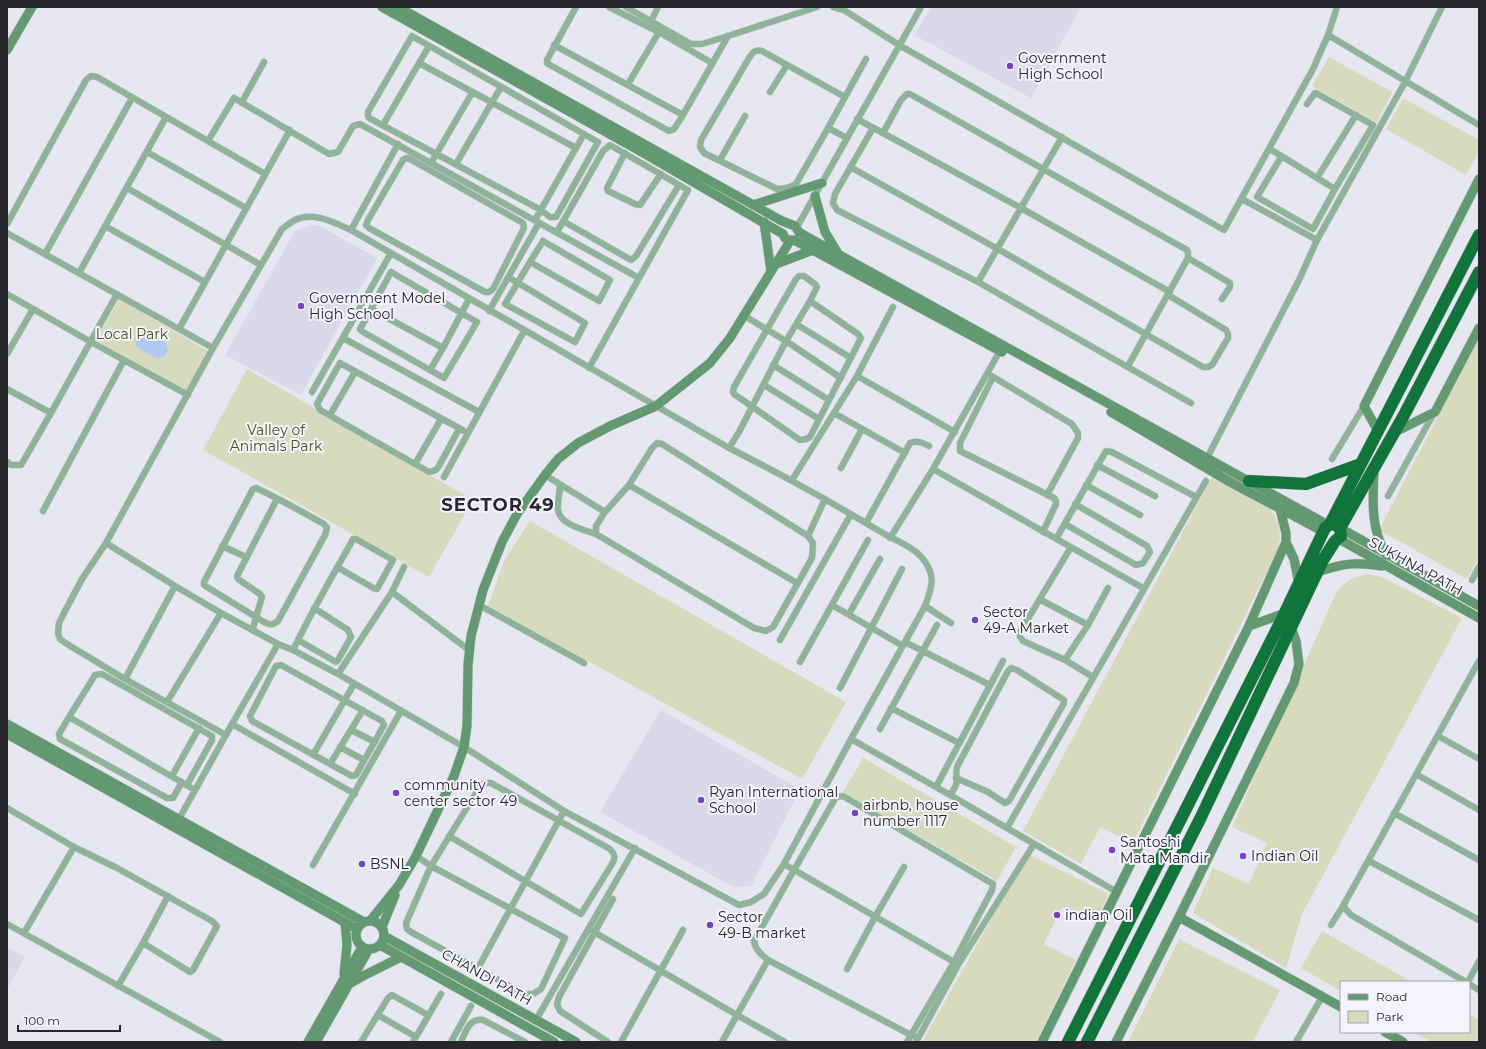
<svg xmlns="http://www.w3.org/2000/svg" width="1486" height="1049" font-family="Montserrat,sans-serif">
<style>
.built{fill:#dad9ea}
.green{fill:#d7dabd}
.water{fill:#b1c9f2}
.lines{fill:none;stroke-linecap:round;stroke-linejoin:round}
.street-casing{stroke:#c4c4cd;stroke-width:7}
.secondary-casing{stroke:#c4c4cd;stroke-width:10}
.highway-casing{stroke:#c4c4cd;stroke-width:13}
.street{stroke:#8fb398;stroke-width:6}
.secondary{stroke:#629970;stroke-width:9}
.highway{stroke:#10743b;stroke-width:12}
.poi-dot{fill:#7245bd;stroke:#f5f4fe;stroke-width:1.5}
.labels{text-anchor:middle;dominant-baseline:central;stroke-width:4;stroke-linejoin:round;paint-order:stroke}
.poi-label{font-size:14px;fill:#27262a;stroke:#f5f4fe;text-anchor:start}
.park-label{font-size:14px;fill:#4c4f19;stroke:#f5f4fe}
.street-label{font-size:14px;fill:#27262a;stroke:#f5f4fe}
.district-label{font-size:18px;font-weight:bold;letter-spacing:1px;fill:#2a2931;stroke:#f5f4fe}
</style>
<rect width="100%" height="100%" fill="#e7e7f1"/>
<path class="built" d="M931,7H1081L1031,98L914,35Z
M310,225L320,226L377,258L301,395L225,355L295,231Z
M661,710L800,789L751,886L733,887L600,812Z
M7,947L25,957L7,989Z"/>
<path class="green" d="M1329,57L1392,92L1377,123L1312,86Z
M1403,98L1479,140V152L1466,175L1386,129Z
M119,299L208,351L186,391L96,341Z
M1479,337V558L1467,579L1379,530Z
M247,369L473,500L429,577L203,450Z
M1213,475L1271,509L1279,525L1280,537L1278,549L1133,843L1100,827L1081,864L1023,831Z
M530,521L846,702L802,779L488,606L504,561Z
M1366,574L1378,576L1384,578L1462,618L1302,914L1286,968L1193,913L1213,868L1249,884L1267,843L1232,827L1337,591L1349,580Z
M863,758L1016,847L997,881L843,792Z
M1028,854L1109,894L1095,923L1062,907L1044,944L1076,960L1036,1042H922Z
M1322,931L1412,982H1341V991L1301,968Z
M1179,939L1280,990L1253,1042H1128Z
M1469,1014L1479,1020V1035L1476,1042H1431L1413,1032H1469Z"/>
<path class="water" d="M148,331L166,343L168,351C161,366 145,352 136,346L135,339L140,333Z"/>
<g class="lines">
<g class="street-casing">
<path id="street" d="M576,7L547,60V63L550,65L669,131L674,129L683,115
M609,7L659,32L712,63
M626,7L691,44H702L728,36L817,7
M833,7L844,10L899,45L1224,230L1313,69L1328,35L1337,7
M651,21L658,7
M1328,35L1479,125
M412,36L598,142L556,217H550L541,210L369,118L368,116V112Z
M554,45L683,115L728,36
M419,63L576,148
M628,84L659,32
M770,92L787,65
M242,102L264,62
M857,119L1021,208L1170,292
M383,125L429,46
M828,128L796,184C789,188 784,189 777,189L704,153L700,147L701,140L749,58C753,52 755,49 762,51L845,97
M873,128L835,194L833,203L837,210L978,282L1191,403
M883,133L901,100L907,94H910L1187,250L1188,252V258L1128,366
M847,138L828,128L866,59
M208,141L234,98L329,154L338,152L353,126L360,124L639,278
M1270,149L1335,189L1373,125L1316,93H1315L1307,104
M147,152L246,208
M625,153L607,188L608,191L635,204L640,205L661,174
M1281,157L1257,197L1313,229L1335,189
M406,158L410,159L523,223L524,228L493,289L489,292H485L369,228L366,225L368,220L403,160Z
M720,160L745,116
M431,163L472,93
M456,164L501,87
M850,167L998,249L1203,367H1208L1212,365L1228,338V334L1226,330L1168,295
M1317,178L1356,115
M127,188L261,265
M1242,199L1317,240L1405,82L1442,7
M535,220L584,134
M563,221L631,260L636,256L679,185
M7,224L86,80L91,76L97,77L265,174
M105,226L205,282
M797,227L921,7
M351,230L398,144
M557,232L603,151L610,145L688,190L589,368
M7,233L213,348
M45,254L132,98
M1188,258L1230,283V287L1222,299
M79,273L166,117
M508,277L518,283L585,323L575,342L505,304L530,262L599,301L610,280L543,241L530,262
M978,282L1062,137
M7,294L91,342L188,395
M371,309L360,329L363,332L444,378L477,322L391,272L371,309L443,348
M489,311L539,223
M743,315L786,341L810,301L858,334L861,338L810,437L806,439L800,440L734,394L733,392L734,387L796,279L799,276H804L816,285L817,287L810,301
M796,324L851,358
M179,329L290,130
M343,338L479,412
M7,354L33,309
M773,365L829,400
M430,370L443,348L469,299
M990,375L1072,424L1078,433V438L1047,495
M857,376L955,432
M993,377L960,443V451L1054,498L1056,501V504L1043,532
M764,385L819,419
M7,389L51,413
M312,392L391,253
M834,413L905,453
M330,415L355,372
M459,429L439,466L436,470L429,472L320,410L317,404L340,363L468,433
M657,443L662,444L808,536L813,543L812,558L773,627L766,631L754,628L596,534V526L605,512L629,485L652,448Z
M729,448L739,432L786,341L841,378
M1207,458L1299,280L1317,240
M1332,459L1364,406
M7,462L11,465H21L51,413L117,294
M415,464L441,419
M1097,465L1155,496
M841,468L862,429
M933,469L1143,588
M545,475L605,512
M444,477L524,331
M792,480L857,376L893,307
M560,485C560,492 557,502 558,510C560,525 585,530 596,534
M629,485L797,583
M1086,485L1140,515
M1388,496L1434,413
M43,511L124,360
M866,523L910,443C918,440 923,443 929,446
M1065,524L1136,565L1143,563L1150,552L1147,546L1075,504
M808,536L825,499
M890,538L933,469L997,356
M1056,539L1106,451L1112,452L1196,497
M106,543L175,586L221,613L278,644L293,650L338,674L464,747L564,811L739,905L751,902L764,894L784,864L851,739L925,606C931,589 936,579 926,563C916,547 896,541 881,532C831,502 781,474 729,448L351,230C335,223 313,211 295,220C291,222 286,226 282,229L213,348L106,543L82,579L64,613L59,623L58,633L60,639L67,644L125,679L226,735
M222,546L246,557
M1071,547L1020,632V637L1023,641L1065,660L1093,677
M1472,580L1479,567
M392,592L469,650
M1041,600L1088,625L1065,660
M479,605L584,663
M832,605L903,646
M925,606L951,623
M849,614L880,559
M1088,625L1108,588
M253,629L256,617C264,622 270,628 278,621L325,535L327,528L324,524C302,512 280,499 256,488L253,489L204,582V585L207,587L256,617L262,597L260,594L238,579L237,576L277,499
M298,640L336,662L338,660L351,637L348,630L314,608
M780,640L851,514
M905,642L990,685
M293,650C311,613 331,578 351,543L353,539H356L393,560L377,589H375L337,567
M800,662L868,540
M281,665L382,721L384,725L356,775L352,776L252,721L250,716L276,666Z
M338,674L392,592L404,567
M125,679L175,586
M840,688L902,569
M167,702L221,613
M891,708L959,743
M69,717L59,734L60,739L167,798H173L182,782
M232,724L355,794
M880,729L937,625
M351,730L375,742
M1438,736L1479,759
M851,739L950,795L1117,892
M340,747L364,760
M313,755L354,684
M330,764L363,710
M1416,774L1479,810
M172,776L199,728
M187,785L212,740V736L102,674L95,675L69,717L195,790
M936,787L1003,661
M950,795C952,792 955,788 956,785C958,780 955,773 957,767L1008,671L1011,668L1017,670L1064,700V703L1009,801L1005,803L988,792L956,778
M7,808L74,847L24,933
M1394,813L1479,860
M179,819L232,724L278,644
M1007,828L1206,481
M74,847L117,868L212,921L217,926L193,970L190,972L143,943L118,986
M416,856L431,866L565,938L541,989L533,994H524L411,932L407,929L406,923L431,866L481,785L485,783H491L610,849C615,854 616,858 612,864L581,914L449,836
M1369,861L1479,920
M784,864L954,962L911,1035L918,1038
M313,865L401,711
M7,924L220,1042
M1331,925L1343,906
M589,929L737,1015L768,960
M143,943L168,896
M478,968L564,811
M847,969L875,917L904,867
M1466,982L1351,915L1343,906L1479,661
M1468,982L1479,961
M1469,984L1479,990
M378,1015L416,1037
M536,1020L635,848
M361,1042L388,998L392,995L428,1015
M413,1042L441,994
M451,1042L471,1006
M461,1042C466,1031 469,1018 483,1020L525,1042
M608,1042L560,1011L557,1004L559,997L613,899
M621,1042L683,930
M722,1042L737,1015L785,1042
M907,1042L911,1035L768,960C762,955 755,950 754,941L794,870L836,797L843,796L993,884L992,890L954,962
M916,1042L958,965L1034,844
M1296,1042L1322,997"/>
</g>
<g class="secondary-casing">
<path id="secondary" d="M382,7L640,151L783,234L785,238L788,240H795
M398,7L782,221L795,226L799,232L809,238L1328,525
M7,50L32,7
M815,196L825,232L839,255
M753,205L822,183
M764,222L771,271
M794,240L1002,352
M776,264L813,250
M1111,412L1230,482L1324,532
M1378,431L1364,406L1479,179
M1395,432L1435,412L1479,328
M1374,469C1373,501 1370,526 1386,555
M1340,528L1479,606
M1339,539L1479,618
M1286,542L1294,559L1299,584
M1318,572C1344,563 1354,562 1382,566
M1249,626L1285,613
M7,724L364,922
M7,734L357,929
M1179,917L1341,1007
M356 935a14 14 0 1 1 28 0a14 14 0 1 1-28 0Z
M370,921L399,885L416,856L454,776L464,747L467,726L468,665L471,636L483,590L502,542L517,514L545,475L558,459L578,443L610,426L656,406L710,363L730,338L790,241
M382,927L395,895
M384,936L576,1042
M380,945L554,1042
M344,974L347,945L345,922
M349,984L363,976L401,957
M1385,1032L1403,1042
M308,1042L362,947
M316,1042L369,949
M1042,1042L1248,628L1286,542V533L1280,509
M1116,1042L1179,917L1294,683L1299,664L1296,641L1291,627"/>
</g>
<g class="highway-casing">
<path id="highway" d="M1249,481L1306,484L1361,464
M1330,524L1479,235
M1068,1042L1280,623L1325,528L1330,524H1334L1340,528
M1087,1042L1201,817L1323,560L1335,541L1341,536L1340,528L1403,417L1479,272"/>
</g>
<use href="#street" class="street"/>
<use href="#secondary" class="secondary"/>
<use href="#highway" class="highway"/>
</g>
<g class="poi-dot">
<circle cx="1010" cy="66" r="4"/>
<circle cx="301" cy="306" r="4"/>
<circle cx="975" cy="620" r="4"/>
<circle cx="396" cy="793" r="4"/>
<circle cx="701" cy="800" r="4"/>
<circle cx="855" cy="813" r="4"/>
<circle cx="1112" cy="850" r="4"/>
<circle cx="1243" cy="856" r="4"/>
<circle cx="362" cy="864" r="4"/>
<circle cx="1057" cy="915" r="4"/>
<circle cx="710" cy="925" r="4"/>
</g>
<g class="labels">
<g class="poi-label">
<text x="1018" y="58">Government<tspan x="1018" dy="16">High School</tspan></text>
<text x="309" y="298">Government Model<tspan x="309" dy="16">High School</tspan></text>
<text x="983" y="612">Sector<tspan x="983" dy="16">49-A Market</tspan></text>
<text x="404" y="785">community<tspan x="404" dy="16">center sector 49</tspan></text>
<text x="709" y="792">Ryan International<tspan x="709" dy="16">School</tspan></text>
<text x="863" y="805">airbnb, house<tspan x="863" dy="16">number 1117</tspan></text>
<text x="1120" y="842">Santoshi<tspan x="1120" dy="16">Mata Mandir</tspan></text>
<text x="1251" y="856">Indian Oil</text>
<text x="370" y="864">BSNL</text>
<text x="1065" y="915">indian Oil</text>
<text x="718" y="917">Sector<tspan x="718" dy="16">49-B market</tspan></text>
</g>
<g class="park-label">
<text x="132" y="334">Local Park</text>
<text x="276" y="430">Valley of<tspan x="276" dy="16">Animals Park</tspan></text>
</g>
<g class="street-label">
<text transform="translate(1416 566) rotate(29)">SUKHNA PATH</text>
<text transform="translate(487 977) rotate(29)">CHANDI PATH</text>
</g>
<g class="district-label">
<text x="498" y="505">SECTOR 49</text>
</g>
</g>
<rect width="1486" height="1049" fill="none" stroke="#27262a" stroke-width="16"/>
<rect x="1340" y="981" width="130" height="52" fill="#f5f4fe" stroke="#a3a2a9"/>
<rect x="1348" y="994" width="20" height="6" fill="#629970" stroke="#a3a2a9"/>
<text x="1376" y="1001" font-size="12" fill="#27262a">Road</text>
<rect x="1348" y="1011" width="20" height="12" fill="#d7dabd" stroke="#a3a2a9"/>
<text x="1376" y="1021" font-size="12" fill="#27262a">Park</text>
<path d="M18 1025v6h102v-6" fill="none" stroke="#27262a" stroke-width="2"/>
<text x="24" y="1025" font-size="12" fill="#27262a" stroke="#f5f4fe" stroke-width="3" paint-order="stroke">100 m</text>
</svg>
